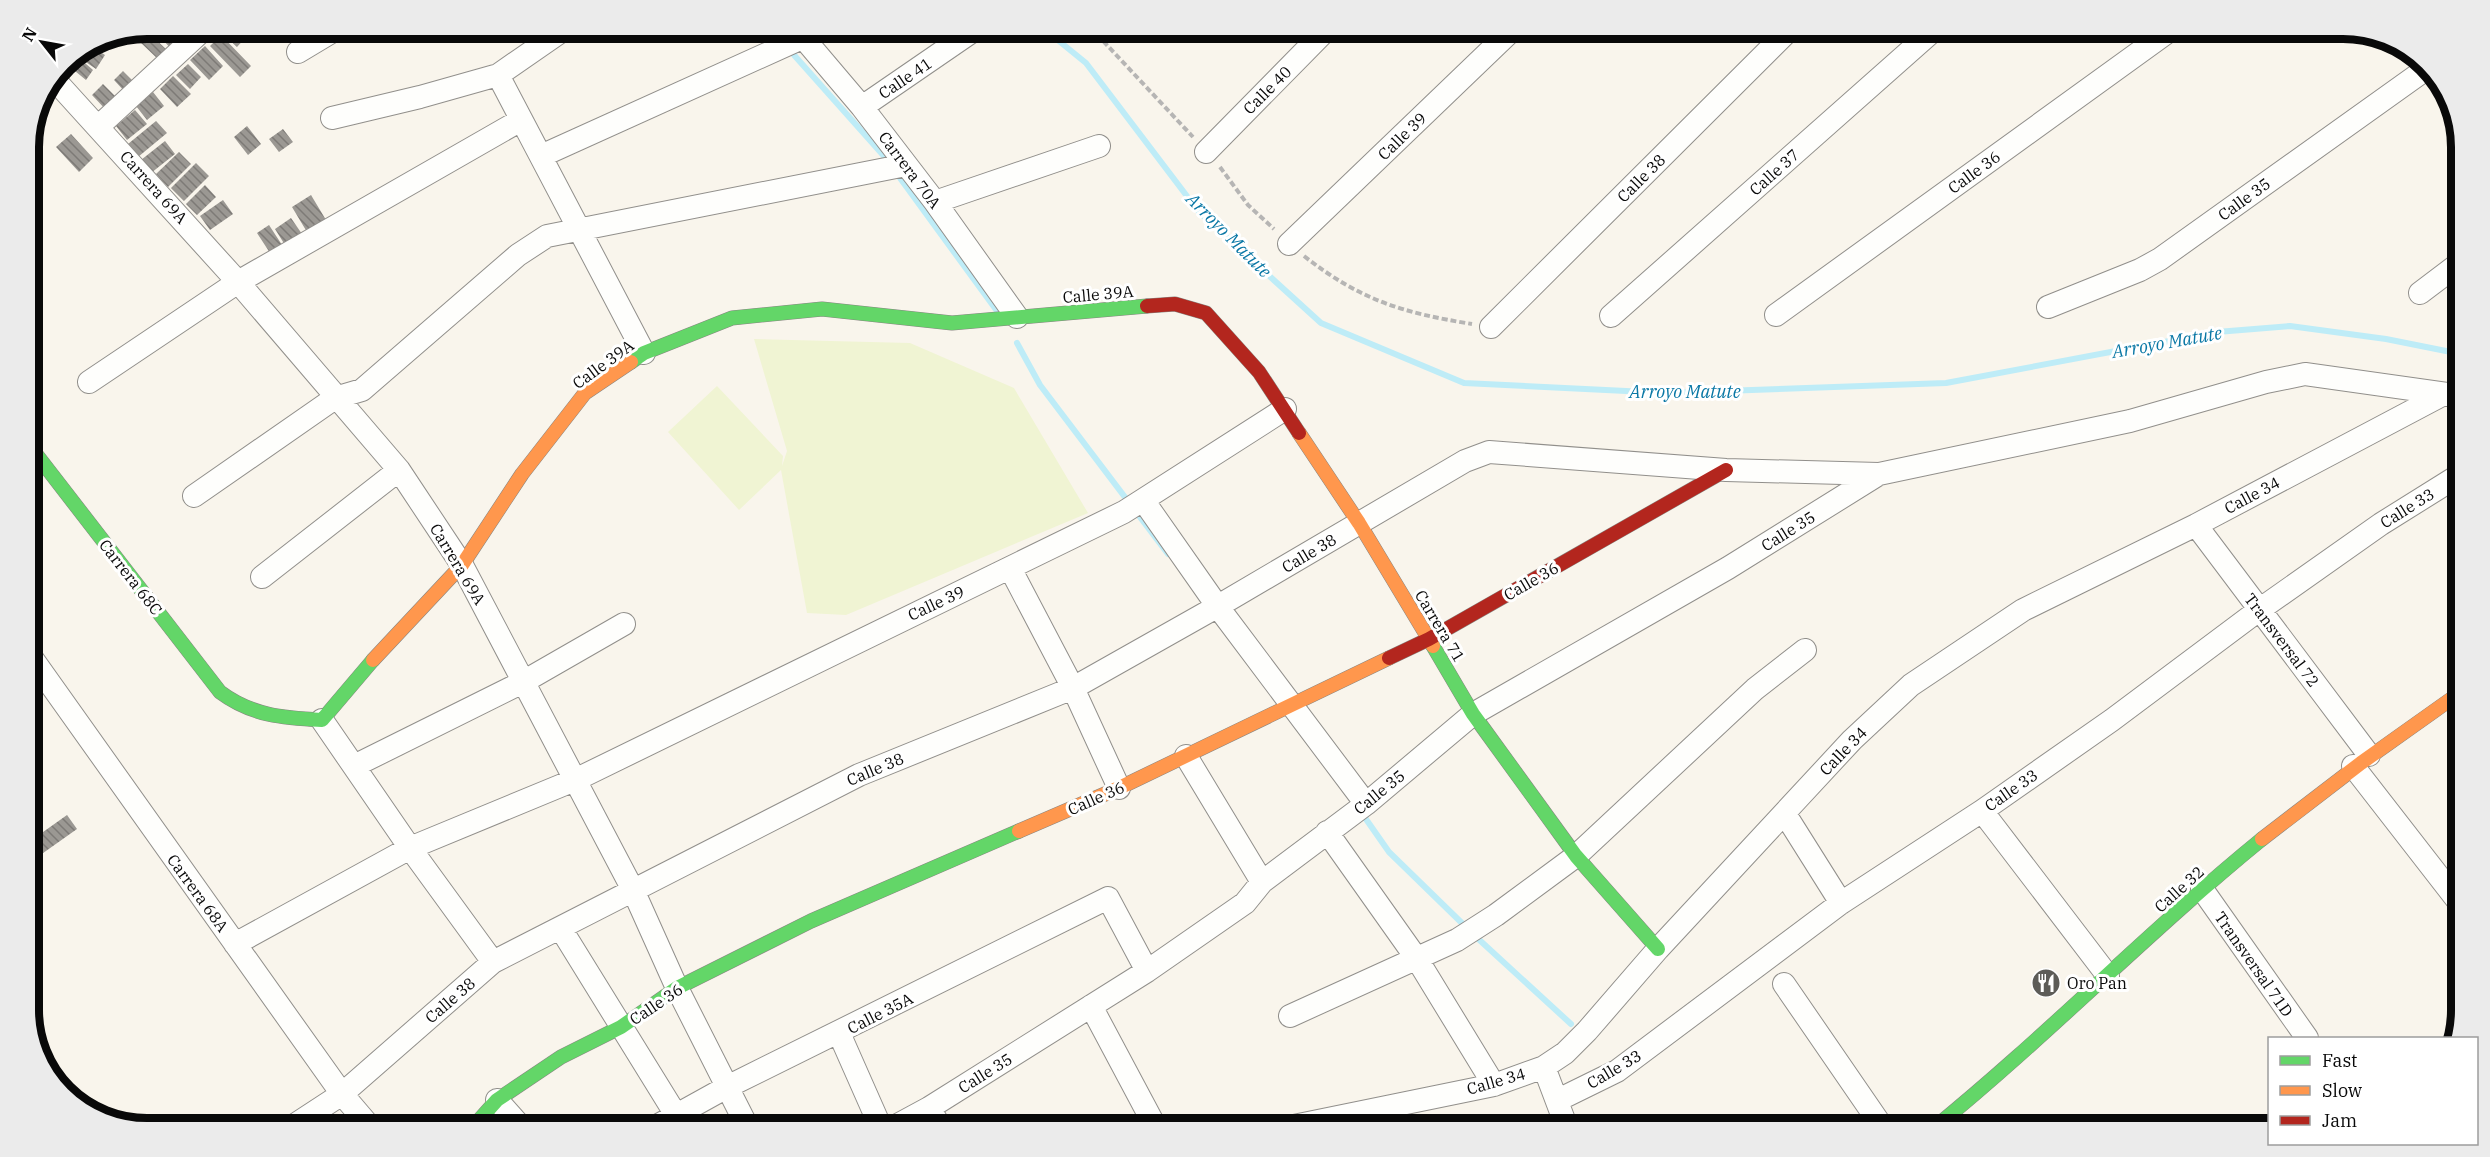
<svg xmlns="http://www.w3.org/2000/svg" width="2490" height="1157" font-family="'IBM Plex Serif',serif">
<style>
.pitch{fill:#f0f4d3}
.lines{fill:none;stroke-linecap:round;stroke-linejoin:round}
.stream{stroke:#beecf7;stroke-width:6}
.building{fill:url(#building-back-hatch)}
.street-casing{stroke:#918f8b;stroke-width:24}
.fast-casing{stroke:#888682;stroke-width:15}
.slow-casing{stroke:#888682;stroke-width:15}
.jam-casing{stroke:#888682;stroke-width:15}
.path{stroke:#b6b5b4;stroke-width:4;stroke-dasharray:6 3;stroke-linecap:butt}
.street{stroke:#fefefc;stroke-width:22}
.fast{stroke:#63d668;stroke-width:14}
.slow{stroke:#ff974d;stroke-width:14}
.jam{stroke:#b3261e;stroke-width:14}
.labels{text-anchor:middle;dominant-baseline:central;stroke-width:6;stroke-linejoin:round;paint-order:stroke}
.street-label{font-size:16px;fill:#090909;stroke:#fff}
.poi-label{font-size:16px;fill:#090909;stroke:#fff;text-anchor:start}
.water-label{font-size:18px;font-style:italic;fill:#0977a5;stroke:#fff}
.rim{fill:none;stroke:#090909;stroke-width:8}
</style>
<defs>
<pattern id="building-back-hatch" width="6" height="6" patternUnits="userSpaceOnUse" patternTransform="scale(1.5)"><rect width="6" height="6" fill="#9b9893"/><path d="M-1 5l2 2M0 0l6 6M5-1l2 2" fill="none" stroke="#7d7a76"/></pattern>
</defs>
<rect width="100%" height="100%" fill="#f9f5ec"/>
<path class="pitch" d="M754,339L910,343L1014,388L1088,513L846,615L807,613L781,470L739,510L668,432L717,386L783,456L782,466L787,451Z"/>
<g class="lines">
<path class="stream" d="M1043,28L1086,63L1199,212L1321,323L1464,383L1667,393L1946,383L2217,332L2290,326L2386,339L2461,354
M794,55L883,155
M900,178L997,311
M1017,343L1040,385L1168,554
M1361,812L1389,852L1467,928
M1474,935L1571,1024"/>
</g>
<path class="building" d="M152,28H175L185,38L173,51Z
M229,28H237L246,37L237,47L223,34Z
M242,28H261L250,38Z
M148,32L169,52L160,61L140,42Z
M221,35L251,66L240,77L210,46Z
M90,45L105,55L96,69L77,56Z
M205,46L223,66L209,80L190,60Z
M78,57L93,70L86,80L70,67Z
M188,64L201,77L190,89L176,75Z
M123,71L136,84L126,93L114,80Z
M173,76L191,94L177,107L160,89Z
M103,84L119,100L107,111L92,95Z
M153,92L164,106L147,120L136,106Z
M135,110L147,124L127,140L116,126Z
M156,121L167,133L138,157L128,144Z
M247,126L261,144L248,155L234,137Z
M283,129L293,142L279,152L269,139Z
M71,134L93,158L79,172L56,147Z
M165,141L175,154L151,173L141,160Z
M179,152L191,164L168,187L156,174Z
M196,163L209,176L184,201L171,188Z
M205,185L216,197L197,215L186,204Z
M311,195L326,220L307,232L292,207Z
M223,200L233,214L210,230L200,216Z
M291,218L302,234L285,245L275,229Z
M269,225L284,248L272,256L257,233Z
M67,815L77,829L29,863V842Z"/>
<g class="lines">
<g class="street-casing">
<path id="street" d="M795,28L862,107L935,202L1017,317
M298,52L338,28
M498,75L644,353
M53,78L238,282L399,470L462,565L633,890L677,988L748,1128
M862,107L977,28
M332,118L420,97L498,75L566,28
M99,126L205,28
M1206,152L1328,28
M541,156L802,38
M935,202L1099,146
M1289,244L1514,28
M2420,293L2461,262
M2048,307L2140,270L2160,259L2426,69
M1776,315L2173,28
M1611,316L1936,28
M1491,327L1791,28
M89,382L238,282L521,120
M194,496L335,398L362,390L518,255L547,236L906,165
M1143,500L1218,607L1366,804
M2196,525L2369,755
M1010,568L1073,688L1119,788
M262,577L399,470
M29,654L342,1094L371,1128
M322,720L410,848L493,962
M1186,756L1262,882
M356,765L523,682L624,624
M2353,766L2461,905
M1982,811L2108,976
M1785,814L1841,903
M1327,832L1417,959L1494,1085
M2202,889L2307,1038
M561,929L676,1115
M235,944L410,848L577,779L1124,512L1285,409
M1784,984L1883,1128
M1091,1006L1156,1128
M1290,1016L1457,940L1496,915L1576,856L1755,689L1805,650
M839,1033L881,1128
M1544,1067L1567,1128
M497,1100L522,1128
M1558,1100L1617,1071L1841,903L1982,811L2112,720L2259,610L2381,524L2461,474
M929,1108L941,1128
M290,1128L342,1094L493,962L859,775L1073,688L1213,609L1465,461L1489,452L1726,470L1879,474L2130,421L2266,382L2305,374L2461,396
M653,1128L727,1087L1108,898L1147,971
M892,1128L929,1108L1147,971L1245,903L1262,882L1366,804L1473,714L1728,568L1879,474
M1284,1128L1494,1085L1544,1067L1565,1053L1587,1031L1658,949L1852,740L1911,685L2023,610L2196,525L2444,394"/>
</g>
<g class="fast-casing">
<path id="fast" d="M631,362L644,353L732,318L822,309L952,323L1147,306
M29,445L220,692C252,716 284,718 322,720L373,660
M1433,646L1473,714L1576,856L1658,949
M472,1128L497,1100L561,1057L621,1027L677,988L811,921L1019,831
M1934,1128C2047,1036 2149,931 2262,839"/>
</g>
<g class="slow-casing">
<path id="slow" d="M1299,433L1359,523L1433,646
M373,660L462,565L522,474L585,393L631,362
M1019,831L1119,788L1389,658
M2262,839L2361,763L2461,692"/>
</g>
<g class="jam-casing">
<path id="jam" d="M1147,306L1175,304L1206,313L1259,372L1299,433
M1389,658L1429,639L1726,470"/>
</g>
<path class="path" d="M1091,28L1193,137
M1220,167L1248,205L1274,229
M1304,256C1360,300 1403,313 1472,324"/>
<use href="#street" class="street"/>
<use href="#fast" class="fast"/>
<use href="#slow" class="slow"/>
<use href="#jam" class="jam"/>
</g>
<defs>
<g id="restaurant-disc" transform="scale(1.5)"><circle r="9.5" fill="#5d5c58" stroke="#fff"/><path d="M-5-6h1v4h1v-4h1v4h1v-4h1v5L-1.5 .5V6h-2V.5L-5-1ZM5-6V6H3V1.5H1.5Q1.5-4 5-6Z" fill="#fff"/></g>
</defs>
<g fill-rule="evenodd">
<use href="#restaurant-disc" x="2046" y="983"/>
</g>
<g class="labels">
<g class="street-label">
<text transform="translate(905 78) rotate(-34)">Calle 41</text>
<text transform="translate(1267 90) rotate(-45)">Calle 40</text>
<text transform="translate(1402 136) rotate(-44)">Calle 39</text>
<text transform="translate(910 170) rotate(53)">Carrera 70A</text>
<text transform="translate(1774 172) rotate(-42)">Calle 37</text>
<text transform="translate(1974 172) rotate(-36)">Calle 36</text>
<text transform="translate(1641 178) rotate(-45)">Calle 38</text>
<text transform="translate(154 187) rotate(48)">Carrera 69A</text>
<text transform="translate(2244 199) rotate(-36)">Calle 35</text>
<text transform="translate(1098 294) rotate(-5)">Calle 39A</text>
<text transform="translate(603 364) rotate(-36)">Calle 39A</text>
<text transform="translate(2252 495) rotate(-28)">Calle 34</text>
<text transform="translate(2407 508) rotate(-32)">Calle 33</text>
<text transform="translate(1788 531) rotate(-32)">Calle 35</text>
<text transform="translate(1309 553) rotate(-31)">Calle 38</text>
<text transform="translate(458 564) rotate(59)">Carrera 69A</text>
<text transform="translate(131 577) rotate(52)">Carrera 68C</text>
<text transform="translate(1531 581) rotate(-30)">Calle 36</text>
<text transform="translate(936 603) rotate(-25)">Calle 39</text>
<text transform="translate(1440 626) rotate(59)">Carrera 71</text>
<text transform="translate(2282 640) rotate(53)">Transversal 72</text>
<text transform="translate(1843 751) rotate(-46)">Calle 34</text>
<text transform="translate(875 769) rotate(-23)">Calle 38</text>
<text transform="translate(2011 790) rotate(-35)">Calle 33</text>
<text transform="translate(1379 792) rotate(-39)">Calle 35</text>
<text transform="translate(1096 798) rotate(-24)">Calle 36</text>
<text transform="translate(2179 889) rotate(-42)">Calle 32</text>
<text transform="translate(198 893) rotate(54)">Carrera 68A</text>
<text transform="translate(2254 964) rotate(55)">Transversal 71D</text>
<text transform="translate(450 1000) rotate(-41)">Calle 38</text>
<text transform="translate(656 1004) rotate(-34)">Calle 36</text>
<text transform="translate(880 1013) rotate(-27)">Calle 35A</text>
<text transform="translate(1614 1069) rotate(-31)">Calle 33</text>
<text transform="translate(985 1073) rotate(-32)">Calle 35</text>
<text transform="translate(1496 1081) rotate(-16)">Calle 34</text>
</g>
<g class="poi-label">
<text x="2067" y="983">Oro Pan</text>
</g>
<g class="water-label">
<text transform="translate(1229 235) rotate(45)">Arroyo Matute</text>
<text transform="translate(2167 342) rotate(-10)">Arroyo Matute</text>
<text x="1685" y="391">Arroyo Matute</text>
</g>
</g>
<path d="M0 0H2490V1157H0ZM147 39H2343A108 108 0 0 1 2451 147V1010A108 108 0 0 1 2343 1118H147A108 108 0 0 1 39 1010V147A108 108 0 0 1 147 39Z" fill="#ebebeb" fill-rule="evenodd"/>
<path class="rim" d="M147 39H2343A108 108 0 0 1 2451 147V1010A108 108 0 0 1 2343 1118H147A108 108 0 0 1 39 1010V147A108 108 0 0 1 147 39Z"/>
<rect x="2268" y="1037" width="210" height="108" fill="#ffffff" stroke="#9d9d9d" stroke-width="1.5"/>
<rect x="2280" y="1056" width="30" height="9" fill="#63d668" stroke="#9d9d9d" stroke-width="1.5"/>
<text x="2322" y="1067" font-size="18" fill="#090909">Fast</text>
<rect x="2280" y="1086" width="30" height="9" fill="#ff974d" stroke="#9d9d9d" stroke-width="1.5"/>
<text x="2322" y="1097" font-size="18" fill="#090909">Slow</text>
<rect x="2280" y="1116" width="30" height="9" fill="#b3261e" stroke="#9d9d9d" stroke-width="1.5"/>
<text x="2322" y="1127" font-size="18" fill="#090909">Jam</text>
<g transform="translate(42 42) rotate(301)" stroke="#ffffff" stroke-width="4.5" paint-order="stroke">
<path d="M0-4.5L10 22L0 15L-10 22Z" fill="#090909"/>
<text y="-9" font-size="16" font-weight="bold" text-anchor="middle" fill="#090909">N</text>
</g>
</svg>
